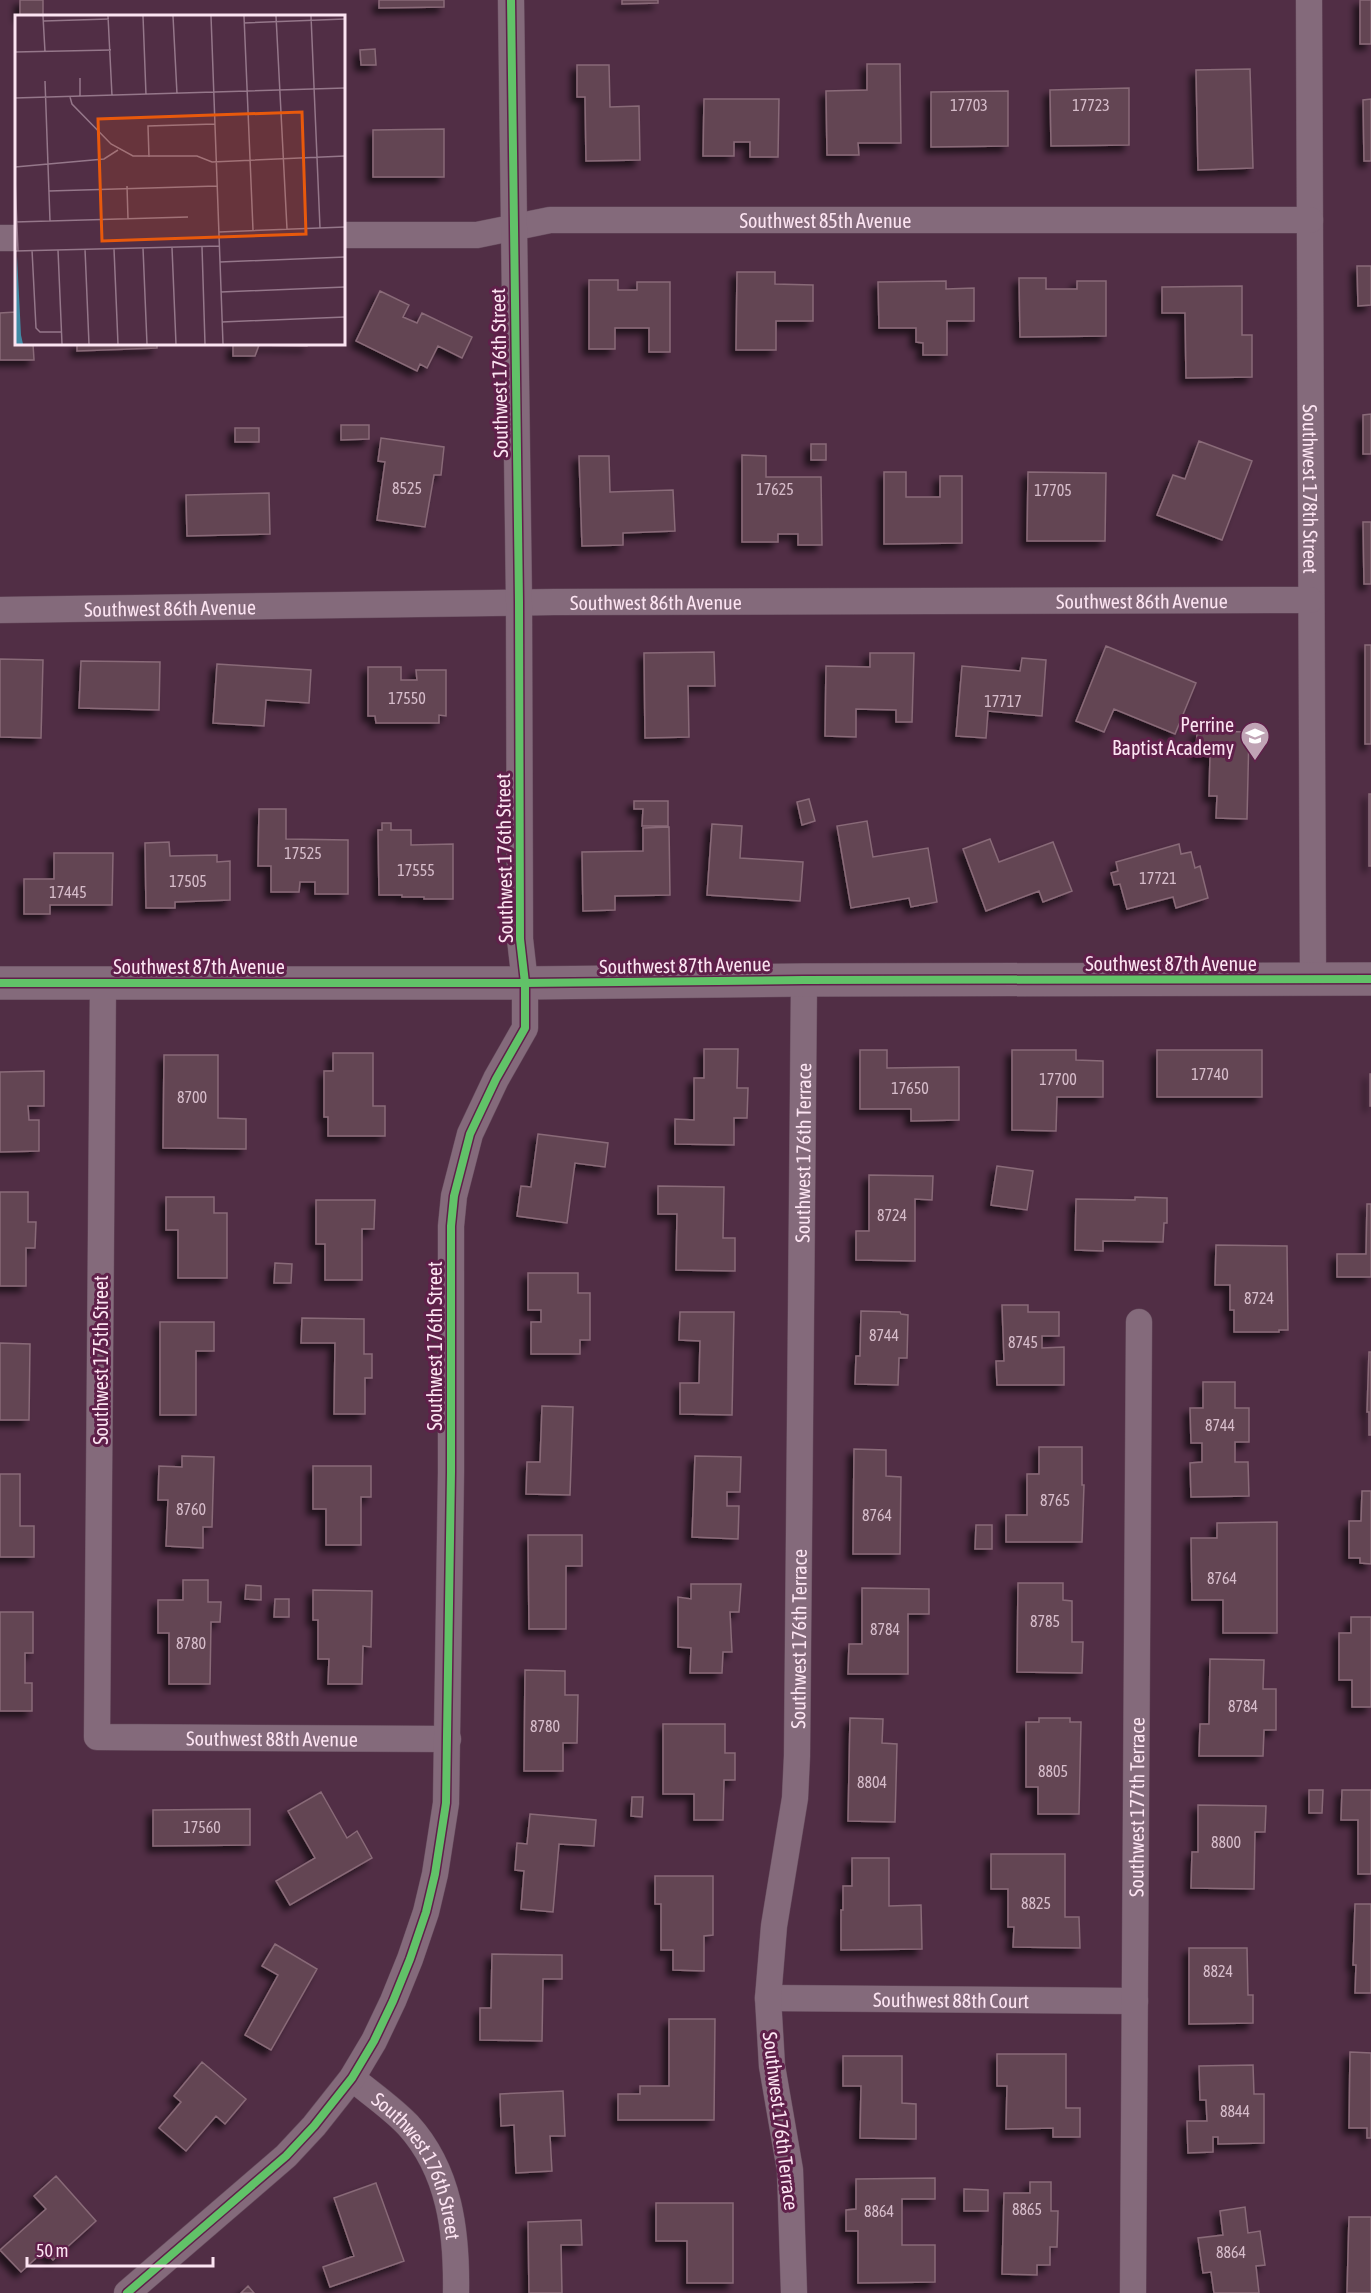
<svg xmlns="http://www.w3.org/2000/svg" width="1371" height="2293" font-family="'Asap Condensed',sans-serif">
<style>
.building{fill:#634553;stroke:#896a78;stroke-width:1.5;filter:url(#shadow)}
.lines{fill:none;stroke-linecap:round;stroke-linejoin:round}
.street-casing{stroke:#674c5e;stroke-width:27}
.secondary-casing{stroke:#674c5e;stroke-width:34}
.street{stroke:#846a7b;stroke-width:26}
.secondary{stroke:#846a7b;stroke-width:33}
.cycleway-casing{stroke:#5f204a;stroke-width:11}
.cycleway{stroke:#61c268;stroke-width:8}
.labels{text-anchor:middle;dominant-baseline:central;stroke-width:6;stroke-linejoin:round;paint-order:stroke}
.number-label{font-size:16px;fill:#d6bcca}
.street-label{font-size:20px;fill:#fce4f2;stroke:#5f204a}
.poi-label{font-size:20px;fill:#fce4f2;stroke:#5f204a;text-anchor:end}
.inset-road{fill:none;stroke:#95778a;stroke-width:1.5}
.view{fill:#e8590c;fill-opacity:0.15;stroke:#e8590c;stroke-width:3}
.inset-edge{fill:none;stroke:#fce4f2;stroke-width:3}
</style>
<defs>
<filter id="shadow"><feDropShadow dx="-5.5" dy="5.5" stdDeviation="3" flood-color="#0009"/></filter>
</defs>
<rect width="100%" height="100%" fill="#512e45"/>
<path class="building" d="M20,0H43V16H20Z
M379,0H444V7L379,8Z
M622,0H658V3L622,4Z
M1360,0H1371V44H1360Z
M375,49L376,65H361L360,50Z
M867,64H900L901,143H858L859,155H827L826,91L867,90Z
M577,65H609L610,107L639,106L640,160L586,161L585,97H577Z
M1250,69L1253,168L1198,170L1196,70Z
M1129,88V145L1051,146L1050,90Z
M1008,91V146L931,147V92Z
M704,99H779L778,157H750V142H734V156H703Z
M1371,99V161H1364L1363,100Z
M444,129V177H373V130Z
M1357,266H1371V305L1358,306Z
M737,272H775V284L813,285V321H776V350H736Z
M1019,278H1046V289H1077V281H1106V336L1020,337Z
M589,280H618V290H637V282H670V352H649V328H615V349H589Z
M946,281V289L974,288V321H947V355H923V343L916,342V328H879L878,282Z
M1242,286V335H1252V377L1186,378L1185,313H1162V287Z
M380,291L409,305L403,317L417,323L422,313L472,337L462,358L438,346L427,368L420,364L417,371L356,341Z
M16,312V344H33L34,360H0V313Z
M77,344H157V348L77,351Z
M233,344H309L307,346L259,345L255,356H233Z
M1371,414V454H1363V415Z
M341,425H369V439L341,440Z
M235,428H259V442H235Z
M381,438L444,447L441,475H434L425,527L377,520L385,462L378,461Z
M1199,441L1252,461L1222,540L1157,515L1173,475L1185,479Z
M811,444H826V460H811Z
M742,455L766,456V477H821L822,545H798V534H778V542H742Z
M579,456H609L610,492L673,490L675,531L623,533V545L582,546Z
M884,472H906V497H940V476H962V543L884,544Z
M1028,472L1106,473L1105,541H1027Z
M269,493L270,534L187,536L186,495Z
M1363,522H1371V584H1364Z
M1365,645H1371V744H1365Z
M1106,646L1196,683L1175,734L1114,709L1104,732L1076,721Z
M714,652L715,686H688L689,737L645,738L644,653Z
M870,653H914L912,722H896V710L856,709V737L825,736L826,666L870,667Z
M1022,658L1046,660L1042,716L988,711L986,738L956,736L962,666L1020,671Z
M0,659L43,660L41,738L0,737Z
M81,661L160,662L159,710L79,708Z
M217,664L311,670L309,703L266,700L264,726L213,723Z
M368,667H401V680H417L416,670H446V716L439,715V723H376L375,716H368Z
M1197,731L1249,732L1247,819L1216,818L1217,796H1209L1210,756H1196Z
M1369,794H1371V866H1369Z
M809,799L815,821L802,825L797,802Z
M634,801H668V826H642L643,809H634Z
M259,809H286V839L348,840V894H315V882H300L299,892H271V866H258Z
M867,821L873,857L928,848L937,902L911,907L909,898L851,908L837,826Z
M382,823H391V830H411V845L453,844V899H424V897H402V895H379L378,830H382Z
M712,824L742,826L740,858L803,862L800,901L707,895Z
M669,827L670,895L615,896V910L583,911L582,852L643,851V828Z
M990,839L999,862L1053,842L1072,891L1043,902L1039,891L986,911L963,849Z
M169,842L170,856L217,855V862L230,861V900L175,902V908H146L145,843Z
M1179,844L1181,854L1191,852L1195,868L1200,866L1208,898L1176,908L1173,897L1127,909L1120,884L1114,885L1111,873L1118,871L1116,862Z
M54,853H113L112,905H50V914H24V879H54Z
M704,1049H738L737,1088H748L747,1118H734V1145L675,1144V1119L694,1120V1078H704Z
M860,1050H887V1068L959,1067V1120L911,1121V1109H860Z
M1012,1050H1076V1060L1103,1061V1097H1057L1056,1131L1012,1130Z
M1157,1050H1262V1097H1157Z
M333,1053H373V1106H385V1136H328V1117H324V1071H333Z
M164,1055H218V1118L246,1119V1149L163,1148Z
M44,1071V1106H28L29,1120H39V1151L0,1152V1072Z
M1370,1074H1371V1106H1370Z
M538,1134L608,1143L605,1167L575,1163L567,1223L517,1216L521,1186L531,1187Z
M997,1166L1033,1171L1027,1210L991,1205Z
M869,1175L933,1176L932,1200L915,1199V1261L856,1260V1231H869Z
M658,1186L724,1187L723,1238H735V1271L676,1270L677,1214H658Z
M0,1192H28V1222H36L35,1248H26V1286H0Z
M166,1197H214V1213H227V1278H178V1230H166Z
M1135,1197L1167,1198V1223H1164L1163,1242L1103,1241V1251L1075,1250L1076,1199L1135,1200Z
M316,1200H375L374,1229H362V1280H325V1244H316Z
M1367,1204H1371V1277H1337V1254H1366Z
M1216,1245L1287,1246L1288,1330H1279V1332H1234V1310H1230V1285H1215Z
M275,1263L292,1264L291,1283H274Z
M528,1273H578V1293H590V1340H580V1354H531V1322H541V1310H528Z
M1002,1305H1028V1312H1059V1336H1042V1348L1064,1347V1385H997L996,1361H1004Z
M861,1311L900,1312L901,1314L908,1315L907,1358H899L898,1385L855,1384L856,1356H860Z
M680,1312H734L732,1415L680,1414V1383H699L700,1341L679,1340Z
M302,1318L364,1319V1354H372V1378H365V1414H334L335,1343H301Z
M160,1322H214V1351H196V1415H160Z
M0,1343L30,1344L29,1420H0Z
M1369,1352H1371V1435H1369V1412H1367Z
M1203,1382H1235V1408H1249V1442H1235V1462H1248L1249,1496L1191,1497L1190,1463L1202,1462V1443H1191L1190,1408H1203Z
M542,1406L573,1407L570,1495L526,1494L527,1462H540Z
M1039,1447H1082V1485H1084L1082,1542H1006V1515H1027V1474H1039Z
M854,1449L886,1450V1476L901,1477L900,1554H853Z
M182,1456L214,1457L212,1527H203V1548L166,1546L168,1500H158L159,1466L182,1467Z
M695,1456L741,1457L740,1492H727V1506H739L738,1539L692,1537Z
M313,1466H371V1497H361V1545H326V1509H313Z
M0,1474H20V1526H34V1557H0Z
M1362,1491H1371V1564L1360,1563V1558H1349V1521H1361Z
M1277,1522V1633H1223V1600H1192L1191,1538H1217V1523Z
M976,1525H992V1549H975Z
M528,1535H582V1566H566V1629H529Z
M183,1580H208V1602H221L220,1622H211L210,1684H169V1633H158V1600H183Z
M1018,1583H1063V1600L1072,1601V1642H1083L1082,1673L1017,1672Z
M691,1584H741L739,1612H730L732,1652H723L722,1673H690L691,1648L678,1647V1597L691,1599Z
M246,1585L261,1586V1600L245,1599Z
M862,1588L929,1589V1614H908V1674H848L849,1644H862Z
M313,1590L372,1591L371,1647L363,1646L362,1684H328L329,1659H318V1620H313Z
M275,1599H289V1617H274Z
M0,1612H33V1653H25V1683H32V1711H0Z
M1351,1617H1371V1707H1352V1680H1339V1633H1351Z
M1210,1659L1264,1660L1263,1689H1276V1730H1264L1263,1756H1199L1200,1724H1209Z
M525,1670L565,1671V1695H578L577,1743H563V1771H524Z
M850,1718L883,1719L882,1743L897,1744L895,1822L848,1821Z
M1039,1718H1070V1722H1081L1079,1814H1038V1787H1026V1722H1039Z
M663,1724H725V1753H735V1780H724L723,1820H694V1794H663Z
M1309,1790H1323L1322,1813H1309Z
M1342,1790H1371V1874H1358V1820H1341Z
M321,1792L347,1838L357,1831L372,1858L290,1905L276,1881L315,1858L288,1811Z
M632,1797H643L642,1817L631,1816Z
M1198,1805L1266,1806L1265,1832H1255L1254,1889L1191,1888L1192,1852H1198Z
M250,1809V1845L153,1846V1810Z
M530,1814L596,1820L594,1846L559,1844L553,1912L521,1909L524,1871L515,1870L517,1843L527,1844Z
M991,1854H1065V1917H1079L1080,1948L1013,1947L1014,1927H1008V1889H991Z
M852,1858H889V1906L921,1905L922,1949L841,1950V1910H843V1886H852Z
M655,1876H713V1935L704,1936V1971L673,1970V1950H661V1904H655Z
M1355,1904H1371V1993H1355L1356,1965H1353Z
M275,1944L317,1969L271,2050L245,2035L278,1975L262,1966Z
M1189,1948H1247L1248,1995H1253V2023L1189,2024Z
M492,1954L562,1955V1979H543L542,2041L480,2040V2008H491Z
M669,2019H715L714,2120H618V2094H640V2086H669Z
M1350,2052L1371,2053V2138H1367V2128H1349Z
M997,2054H1066V2108H1080V2137H1053V2128L1006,2129L1007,2086H997Z
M843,2056H902V2103L916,2104V2139L860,2138L861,2086H843Z
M202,2062L246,2099L225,2124L216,2116L186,2151L159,2128L181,2102L174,2096Z
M1253,2065L1254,2094H1264V2143L1218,2144V2137H1213V2152L1188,2153L1187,2121H1207L1206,2100H1200L1199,2066Z
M563,2091L565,2136H550L552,2171L516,2173L514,2125L501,2126L500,2094Z
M56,2176L96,2221L53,2260L44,2251L21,2272L0,2250L46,2209L34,2196Z
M935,2178V2199H902V2245H935V2282L858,2283V2231H846V2210L856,2209V2179Z
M1030,2182H1051V2211H1058L1057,2247H1050V2265H1037V2275L1002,2274L1004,2193H1030Z
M376,2183L404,2261L330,2287L323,2267L354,2256L334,2198Z
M964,2189L988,2190V2211H964Z
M656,2203H733V2283H687V2241H656Z
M1245,2207L1248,2233L1260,2231L1265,2265L1256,2266L1259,2293H1214L1211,2272L1203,2273L1198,2238L1223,2235L1220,2211Z
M1349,2217H1371V2293H1347Z
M581,2220L582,2245H561L562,2293H529L528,2222Z
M248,2286L254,2293H241Z"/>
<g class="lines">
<g class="street-casing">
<g id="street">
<path id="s1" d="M1309,0L1313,978"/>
<path id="s2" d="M344,235H477L550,220H1310"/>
<path d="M0,238H16"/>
<path id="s3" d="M0,610L554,602L1310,600"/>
<path id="s4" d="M103,982L97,1737L448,1739"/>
<path id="s5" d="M768,1998L1135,2001"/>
<path id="s6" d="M352,2078C370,2093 392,2108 408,2125C450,2171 457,2233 456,2293"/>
<path d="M127,2293L286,2156L314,2126L352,2078L374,2041L393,2001L410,1959L426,1912L435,1874L446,1803L451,1472V1226L454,1196L470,1134L496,1079L525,1028V983L520,939L519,602L511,0"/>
<path id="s7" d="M794,2293L790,2170L772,2066L768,1998L774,1926L795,1798L797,1756L804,980"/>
<path id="s8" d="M1133,2293L1139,1322"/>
</g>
</g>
<g class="secondary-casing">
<path id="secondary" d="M0,983H525L804,980L1371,979"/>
</g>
<use href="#street" class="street"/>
<use href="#secondary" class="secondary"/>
<g class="cycleway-casing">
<path id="cycleway" d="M0,983H525L804,980L1371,979
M127,2293L286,2156L314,2126L352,2078L374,2041L393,2001L410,1959L426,1912L435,1874L446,1803L451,1472V1226L454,1196L470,1134L496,1079L525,1028V983L520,939L519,602L511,0"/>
</g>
<use href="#cycleway" class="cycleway"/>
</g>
<defs>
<g id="school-pin" transform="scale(1.5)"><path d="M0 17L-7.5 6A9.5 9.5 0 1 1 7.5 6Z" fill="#c0a4b5" stroke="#5f204a"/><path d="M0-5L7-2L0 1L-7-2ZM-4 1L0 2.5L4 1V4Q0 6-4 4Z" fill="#fff"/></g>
</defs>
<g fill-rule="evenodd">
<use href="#school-pin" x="1255" y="736"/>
</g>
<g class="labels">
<g class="number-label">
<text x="969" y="105">17703</text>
<text x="1091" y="105">17723</text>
<text x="407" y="488">8525</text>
<text x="775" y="489">17625</text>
<text x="1053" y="490">17705</text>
<text x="407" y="698">17550</text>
<text x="1003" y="701">17717</text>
<text x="303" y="853">17525</text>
<text x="416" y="870">17555</text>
<text x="1158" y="878">17721</text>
<text x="188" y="881">17505</text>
<text x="68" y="892">17445</text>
<text x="1210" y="1074">17740</text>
<text x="1058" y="1079">17700</text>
<text x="910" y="1088">17650</text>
<text x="192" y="1097">8700</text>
<text x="892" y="1215">8724</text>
<text x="1259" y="1298">8724</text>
<text x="884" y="1335">8744</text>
<text x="1023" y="1342">8745</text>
<text x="1220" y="1425">8744</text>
<text x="1055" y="1500">8765</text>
<text x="191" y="1509">8760</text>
<text x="877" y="1515">8764</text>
<text x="1222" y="1578">8764</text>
<text x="1045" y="1621">8785</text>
<text x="885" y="1629">8784</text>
<text x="191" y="1643">8780</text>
<text x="1243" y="1706">8784</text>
<text x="545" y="1726">8780</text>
<text x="1053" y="1771">8805</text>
<text x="872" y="1782">8804</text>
<text x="202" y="1827">17560</text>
<text x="1226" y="1842">8800</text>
<text x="1036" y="1903">8825</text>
<text x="1218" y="1971">8824</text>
<text x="1235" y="2111">8844</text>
<text x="1027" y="2209">8865</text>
<text x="879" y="2211">8864</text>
<text x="1231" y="2252">8864</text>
</g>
<g class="street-label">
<text stroke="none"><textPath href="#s2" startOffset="483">Southwest 85th Avenue</textPath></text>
<text transform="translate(499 373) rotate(-91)">Southwest 176th Street</text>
<text stroke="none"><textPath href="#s1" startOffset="489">Southwest 178th Street</textPath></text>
<text stroke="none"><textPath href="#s3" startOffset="1142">Southwest 86th Avenue</textPath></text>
<text stroke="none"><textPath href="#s3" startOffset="656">Southwest 86th Avenue</textPath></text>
<text stroke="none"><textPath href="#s3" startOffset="170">Southwest 86th Avenue</textPath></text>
<text transform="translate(504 858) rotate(-91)">Southwest 176th Street</text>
<text x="1171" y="963">Southwest 87th Avenue</text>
<text transform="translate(685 965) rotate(-1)">Southwest 87th Avenue</text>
<text x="199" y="966">Southwest 87th Avenue</text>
<text stroke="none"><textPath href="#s7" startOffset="1144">Southwest 176th Terrace</textPath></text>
<text transform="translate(434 1346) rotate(-90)">Southwest 176th Street</text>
<text transform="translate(100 1360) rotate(-90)">Southwest 175th Street</text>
<text stroke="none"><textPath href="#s7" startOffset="658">Southwest 176th Terrace</textPath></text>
<text stroke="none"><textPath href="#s4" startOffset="930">Southwest 88th Avenue</textPath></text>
<text stroke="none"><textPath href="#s8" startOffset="486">Southwest 177th Terrace</textPath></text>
<text stroke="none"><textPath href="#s5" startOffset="183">Southwest 88th Court</textPath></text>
<text transform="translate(781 2121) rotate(83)">Southwest 176th Terrace</text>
<text stroke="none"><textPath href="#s6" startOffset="114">Southwest 176th Street</textPath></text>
</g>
<g class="poi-label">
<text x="1234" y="724">Perrine<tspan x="1234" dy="23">Baptist Academy</tspan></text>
</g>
</g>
<g transform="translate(15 15)">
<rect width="330" height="330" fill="#512e45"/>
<path d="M2,241L6,320L8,329H0Z" fill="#418aa5"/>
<path class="inset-road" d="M28,1L30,37M93,1L97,81M128,1L131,80M158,1L162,79M196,1L208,329M229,1L238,215M261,1L272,214M296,1L305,213M29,6L94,4M229,8L330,4M0,37L96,35M65,63V82M30,66L35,206M55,82L57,89L96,129L118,141H182L197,147L330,141M0,83L330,73M134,142L133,111L200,109M0,152L89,144L103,135M0,163L3,236M112,171L113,204M34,176L202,171M0,207L173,202M204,217L330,212M187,232L190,329M128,233L132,329M157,233L161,329M70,234L74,329M99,234L103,329M17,235L21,313L25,317H47M43,235L47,329M0,236L205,231M205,247L330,242M206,277L330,272M207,307L330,302"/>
<path class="view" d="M287,97L291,219L87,226L83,104Z"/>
<rect width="330" height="330" class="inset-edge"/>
</g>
<path d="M27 2257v9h186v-9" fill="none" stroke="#fce4f2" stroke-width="3"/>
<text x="36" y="2257" font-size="18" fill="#fce4f2" stroke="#5f204a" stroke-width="4.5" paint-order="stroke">50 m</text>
</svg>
